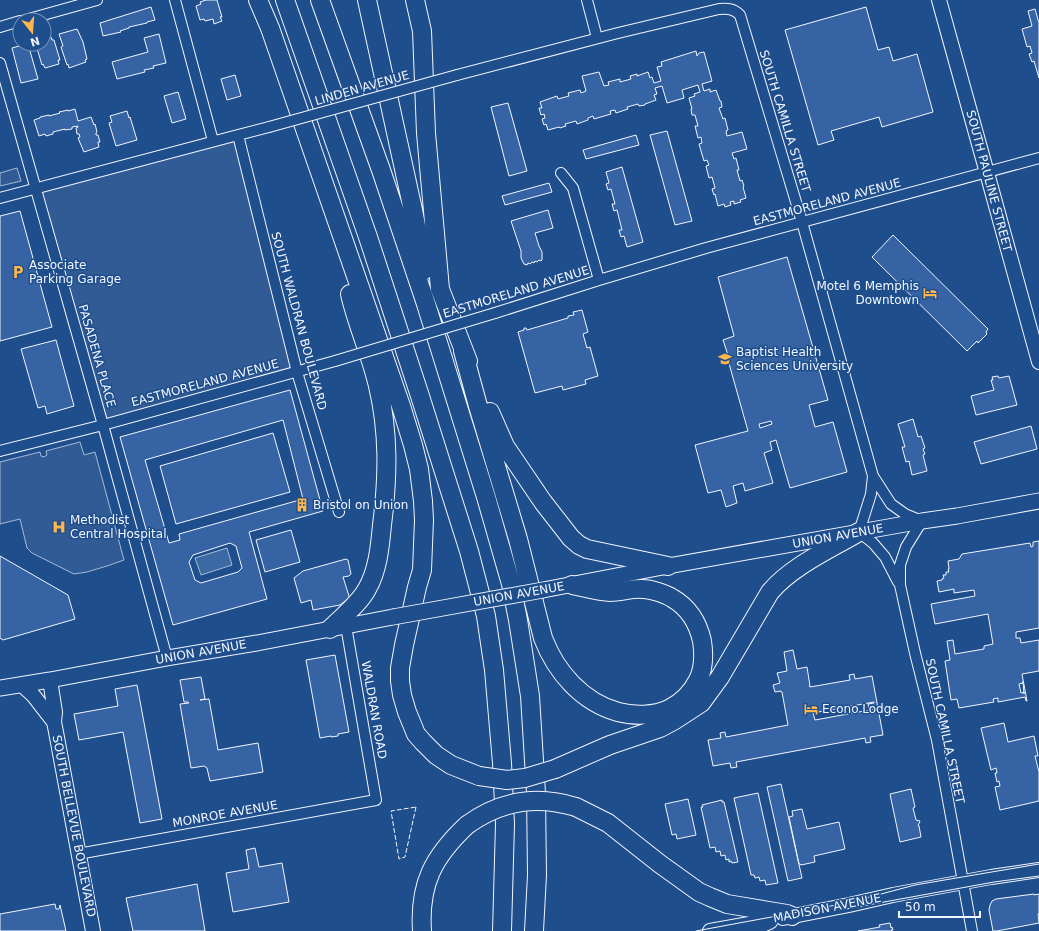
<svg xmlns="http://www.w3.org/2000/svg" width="1039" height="931" font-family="'DejaVu Sans',sans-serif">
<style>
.parking{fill:#305b95;stroke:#a8bbd7}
.water{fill:#3b69a3;stroke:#a8bbd7}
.building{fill:#3563a3;stroke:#f2f6ff;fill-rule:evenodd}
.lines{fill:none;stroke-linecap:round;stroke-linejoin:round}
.street-casing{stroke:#f2f6ff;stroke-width:12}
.secondary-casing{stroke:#f2f6ff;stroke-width:16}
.primary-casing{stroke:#f2f6ff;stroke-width:17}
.highway-casing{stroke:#f2f6ff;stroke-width:20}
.street{stroke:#1f4e8c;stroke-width:10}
.secondary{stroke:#1f4e8c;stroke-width:14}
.primary{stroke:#1f4e8c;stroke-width:15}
.highway{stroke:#1f4e8c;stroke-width:18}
.tram{stroke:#f2f6ff;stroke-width:1}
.street-bridge-casing{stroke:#f2f6ff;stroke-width:12;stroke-linecap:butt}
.primary-bridge-casing{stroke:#f2f6ff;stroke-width:17;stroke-linecap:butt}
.highway-bridge-casing{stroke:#f2f6ff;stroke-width:20;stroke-linecap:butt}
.street-bridge{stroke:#1f4e8c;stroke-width:10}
.primary-bridge{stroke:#1f4e8c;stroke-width:15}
.highway-bridge{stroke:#1f4e8c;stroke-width:18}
.fence{stroke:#f2f6ff;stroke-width:1;stroke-dasharray:5 2;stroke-linecap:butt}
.labels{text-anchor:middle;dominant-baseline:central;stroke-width:3;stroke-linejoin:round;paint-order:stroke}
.street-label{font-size:12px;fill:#f2f6ff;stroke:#1f4e8c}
.poi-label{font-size:12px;fill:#f2f6ff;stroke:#1f4e8c;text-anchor:start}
</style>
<rect width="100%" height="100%" fill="#1f4e8c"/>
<path class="parking" d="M238,135L297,372L103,425L35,188Z
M17,168L21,181L0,186V173Z
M80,442L84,455L95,452L124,560L107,566L87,572L74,574L32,553L27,548L20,519L0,524V462L40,452L41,456L44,457L47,455L46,451Z"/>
<path class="water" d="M227,548L232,565L201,575L195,558Z"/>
<path class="building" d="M206,0H217L222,17H220L222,21L214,24L213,19L205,21L204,19L200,20L196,6L201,4L200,2Z
M151,7L155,20L147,22V23L129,27V28L120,31L121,32L103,36L100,23Z
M866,7L878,50L889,47L893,61L917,54L933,112L882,127L879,117L831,131L834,140L818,145L785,30Z
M1035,9L1039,23V78L1034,61L1032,62L1029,54L1032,53L1030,46L1027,47L1022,29L1032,26L1028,11Z
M77,29L83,42L87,59L85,60L86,62L69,68L68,64L67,65L61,47L63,46L59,34Z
M159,34L166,63L153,66L154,68L144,70L145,72L117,79L112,62L148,52L144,38Z
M51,37L52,40H54L60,60H58L59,64L45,68L43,64L42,65L36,45L37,44H44V39Z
M26,44H28L38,79L21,83L12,48Z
M696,51L697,56L699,53L704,52L712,81L702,84L704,91L710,89V92L716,90L720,101H721L722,107L719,108L723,119L725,118L728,130L726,131L727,136L742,132L747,149L732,153L734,159L736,158L739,170H737L740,181L742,180L744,186L743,187L746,198L740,200L741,202L734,204V201L730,202L731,205L725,207L724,204L718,206L715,194L714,195L712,189L715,188L712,177L709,178L706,166L709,165L707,160L704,161L699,144L702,143L701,137L698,138L695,126H698L695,115H692L691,109H692L689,98L695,96L694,94L700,92L698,85L682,90L684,98L667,103L662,86L655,88L657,94L654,95L656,100L645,104V105L639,106L638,104L627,107L628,109L616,113L615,110L610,111L611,114L594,119L593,116L588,118V120L577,124L576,121L565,124L566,126L560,128L559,127L548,130L546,124L544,125L542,119L545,118L544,114L541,115L539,108H542L540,102L557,96L558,99L569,96L568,93L580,90L581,93L586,91L582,76L599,72L604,86L609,85L608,82L620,79V82L631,79L630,76L637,74V76L648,72L650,78L652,77L654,83L661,81L657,67L662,66L661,62Z
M235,75L241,96L227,100L221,79Z
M178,92L186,119L172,123L164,96Z
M508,103L527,171L509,176L491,107Z
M75,109L78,121L91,117L94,125L95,124L97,132L96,133V135H98L100,142H98L99,147L84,152L78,138L80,137L79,134H77L76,128L78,127V126L72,127V129L65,130V129L53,132V134L46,136L45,134L39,136L34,120L40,118V117L49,115V116L60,113L59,112L68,110V111Z
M127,111L129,118L130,117L137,140L116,146L109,123L112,122L110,116Z
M667,131L692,221L675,225L650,135Z
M636,135L639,145L586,159L583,150Z
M622,167L643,242L627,247L624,236L621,237L619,230H622L617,210L614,211L612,204H615L611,189L608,190L606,184L609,183L606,172Z
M549,183L552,192L505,205L502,196Z
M548,210L553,228L535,233L539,246L542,252V260L541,261L539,260L537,262L535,261L534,263L532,262L530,264L528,263L527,265L524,264L521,258V251L511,221Z
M20,211L52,327L0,341V216Z
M893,235L988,329L986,332L987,334L978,343L977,341L967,351L872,257Z
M787,257L828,400L809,405L815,427L833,422L847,472L790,488L776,440L770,442L772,450L764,453L773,483L745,491L743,483L733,486L737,503L726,507L721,490L708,493L695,445L748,431L728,360L727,358H729L723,340L734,336L718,277ZM771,421L772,424L760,428L759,424Z
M582,310L588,332L583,334L587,348L590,347L598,376L585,380L586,384L563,390L562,386L535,393L518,332L524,330V328H526L527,330L568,318V316L574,315L573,312Z
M56,340L74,406L47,414L45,406L38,408L21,349Z
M998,376L999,378L1009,376L1017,405L976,415L971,396L994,390L991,380H993L992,377Z
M290,390L323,511L249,532L267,599L173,625L120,437ZM283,420L303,499L179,534L180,540L169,543L145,460ZM230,543L236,546L242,568L238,572L201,583L195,580L189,562L193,555Z
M913,419L918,437L921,436L925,448L923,449L925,454L923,455L927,471L912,475L909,461L906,462L902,447H905L898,424Z
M1031,426L1037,449L981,464L974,442Z
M273,433L290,492L176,524L160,466Z
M291,530L300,562L265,572L256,540Z
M1039,541V628L1016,632V638H1020L1021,643L1039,640V671L1022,674L1027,701H1026L1025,697L998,702V698L993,699L994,702L959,708L957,699L951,700L945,661L950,660L947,641L953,640L955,654L984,649V646L993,644L988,614L935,624L931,604L975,596L974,590L954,593V589L939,592L937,581L942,580V579L944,578L943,575H946V572H949L948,569H949L948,561L959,559L962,554L1030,543L1031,547L1033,546V542ZM1022,682H1023L1024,694V692L1021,693L1019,684L1023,683Z
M0,556L68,595L75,619L3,640L0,638Z
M346,559L348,560L351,574L349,576L343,577L349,596V598L340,605L313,610L311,600L301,603L294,578L303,571Z
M793,650L797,669L807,667L810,686H809L810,687L850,680L849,675L854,674L855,679L872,676L883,735L870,737L871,742L866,743L865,738L736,762L737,767L731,768L730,763L713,766L708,740L721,738L720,733L725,732L726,737L788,725L782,692H781V691L775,692L773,685L780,683L777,673L787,671L784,652ZM874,702V703L868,704L869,710L875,709L815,720L813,713Z
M335,655L349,732L338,734V736L331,737V736L320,738L306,660Z
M201,677L205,699L200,700L209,699L218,750L258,743L263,772L210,781L207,768L204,766L191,768L180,704L189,703L188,702H184L180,680Z
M137,685L162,819L140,823L123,732L79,740L74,714L118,706L115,689Z
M1004,723L1008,742L1034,736L1038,756H1035L1039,772V801L1000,810L995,787L1000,786L999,781L997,782L995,773H997L996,768L991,770L981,728Z
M781,784L802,878L788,881L767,787Z
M911,789L915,807L913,808L916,820L920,821L918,826H919L921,837L900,842L890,794Z
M758,793L778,883L766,885L765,880L760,881L759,877L755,878L754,875H751L734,798Z
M688,799L696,835L677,839L676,834L672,835L665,804Z
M722,800V802H724L738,862L732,863L731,861L729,862V859L726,860L725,855L721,856L720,851L716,852L715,847L710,848L701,807H703L702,805Z
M802,809L807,829L839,822L845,849L814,856L815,862L801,865L800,864H799L789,817L793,816L792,811Z
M255,848L259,867L282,863L289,902L233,912L226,873L249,869L246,850Z
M197,884L205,931H133L126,898Z
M1034,894V895L1039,894V914H1038L1039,923L997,931H993L989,910L990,905L992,901L996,899Z
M55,904L56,909H59L60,905L66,931H0V914Z
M890,923L891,928L892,927L893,930H891L892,931H858L880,927L879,925Z"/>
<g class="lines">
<g class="street-casing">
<path id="street" d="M175,0L213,141
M587,0L597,38
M25,20L97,0
M0,27L20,21
M0,63L103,425L167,658
M457,75L618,33L719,9C728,8 734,9 740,15L802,222L873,476L891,504L905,514L922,521L906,547L900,565V585L915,653L937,740L972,931
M238,135L297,372L339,512
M561,173L573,188L599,280
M0,198L238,135L269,127
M495,313L599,280L706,248L1039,158
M0,451L103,425L335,361
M873,476L871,494L859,532L873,543L885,557L898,582
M78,854L376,800L346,626"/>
</g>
<g class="secondary-casing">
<path id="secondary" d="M939,0L987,173L1039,362
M50,680L55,712L54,722L56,732L93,931
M22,685L33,695L54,722
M783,918L849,905L893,895L991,877L1039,870
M710,931L755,923"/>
</g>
<g class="primary-casing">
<path id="primary" d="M543,590L668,566L922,521L957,516L1039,501
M0,688L50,680L167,658L257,643L393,617"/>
</g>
<g class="highway-casing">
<path id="highway" d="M258,0L270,28L401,406L413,445L419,469L423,501L424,520L422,570L417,587L404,645L400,668V681L402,695L407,712L416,734L423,742L436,755L451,765L479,776
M285,0L368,237L420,396L469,551L486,616L494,670L502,763L505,824L502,931
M320,0L381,170L426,304L486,497L511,584L518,620L530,696L536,793L537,875L534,931
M367,0L413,210L419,241L423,271
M415,0L422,31L426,133L440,289L468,361
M463,351L478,406L518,539L543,638C556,672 582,702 618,712C633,716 655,716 669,709C681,703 692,692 698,680C704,668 704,654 702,641C698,623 688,607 672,598C666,594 651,589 643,589C632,588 621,592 610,592C599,592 583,587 572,585
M490,412L505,446L543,502L571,538L579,545L587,549L668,566
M330,629C343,616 359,604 367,589C378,570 380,546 382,525C388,477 389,433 378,386C371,355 357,325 350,294
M555,769L610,745L660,728L675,720L701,703L720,677L770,592C792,566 830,549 859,532
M576,807L608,823L660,864L699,892L710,897L727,904L787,914L792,916
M422,931C419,884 433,857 467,825
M743,931L769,920"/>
</g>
<use href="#street" class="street"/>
<use href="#secondary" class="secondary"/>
<use href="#primary" class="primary"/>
<use href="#highway" class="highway"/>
<path class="tram" d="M840,910L994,882L1039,876
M696,931L847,903L915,885L1039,864"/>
<g class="street-bridge-casing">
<path id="street-bridge" d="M269,127L457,75
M335,361L495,313"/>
</g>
<g class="primary-bridge-casing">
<path id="primary-bridge" d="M393,617L543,590"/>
</g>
<g class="highway-bridge-casing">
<path id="highway-bridge" d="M479,776L507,780L525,778L555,769
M467,825C500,801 537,795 576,807"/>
</g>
<use href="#street-bridge" class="street-bridge"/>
<use href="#primary-bridge" class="primary-bridge"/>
<use href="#highway-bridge" class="highway-bridge"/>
<path class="fence" d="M416,807L405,857L399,859L391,811Z"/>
</g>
<defs>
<g id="parking-bare" transform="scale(1.08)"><path d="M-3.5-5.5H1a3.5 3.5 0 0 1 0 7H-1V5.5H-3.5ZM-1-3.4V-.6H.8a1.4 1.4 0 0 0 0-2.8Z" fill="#ffb74d" stroke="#1f4e8c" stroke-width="2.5" paint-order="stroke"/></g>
<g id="hotel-bare" transform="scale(1.08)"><path d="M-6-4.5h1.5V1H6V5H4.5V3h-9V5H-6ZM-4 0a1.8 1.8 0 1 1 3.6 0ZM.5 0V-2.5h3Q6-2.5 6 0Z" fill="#ffb74d" stroke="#1f4e8c" stroke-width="2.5" paint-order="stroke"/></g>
<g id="university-bare" transform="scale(1.08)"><path d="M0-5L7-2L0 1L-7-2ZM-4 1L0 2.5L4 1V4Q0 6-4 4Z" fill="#ffb74d" stroke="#1f4e8c" stroke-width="2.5" paint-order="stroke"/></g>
<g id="building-bare" transform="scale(1.08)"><path d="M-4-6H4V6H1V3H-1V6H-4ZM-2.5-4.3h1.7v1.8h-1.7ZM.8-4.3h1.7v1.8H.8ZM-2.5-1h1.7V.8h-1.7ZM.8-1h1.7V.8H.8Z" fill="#ffb74d" stroke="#1f4e8c" stroke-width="2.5" paint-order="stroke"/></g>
<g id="hospital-bare" transform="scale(1.08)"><path d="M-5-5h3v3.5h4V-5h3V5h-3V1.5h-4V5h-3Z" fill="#ffb74d" stroke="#1f4e8c" stroke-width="2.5" paint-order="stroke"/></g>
</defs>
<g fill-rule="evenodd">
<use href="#parking-bare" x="18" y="272"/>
<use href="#hotel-bare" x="930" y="293"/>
<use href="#university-bare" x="725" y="359"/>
<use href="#building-bare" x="302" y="505"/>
<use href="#hospital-bare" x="59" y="527"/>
<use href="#hotel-bare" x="811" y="709"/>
</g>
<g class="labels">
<g class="street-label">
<text transform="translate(362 88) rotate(-16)">LINDEN AVENUE</text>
<text transform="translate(785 121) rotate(73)">SOUTH CAMILLA STREET</text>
<text transform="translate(989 181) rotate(75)">SOUTH PAULINE STREET</text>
<text transform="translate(827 202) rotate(-15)">EASTMORELAND AVENUE</text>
<text transform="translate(516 292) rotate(-17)">EASTMORELAND AVENUE</text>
<text transform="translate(299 321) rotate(75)">SOUTH WALDRAN BOULEVARD</text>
<text transform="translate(97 356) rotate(74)">PASADENA PLACE</text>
<text transform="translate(205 383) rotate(-15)">EASTMORELAND AVENUE</text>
<text transform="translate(838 536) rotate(-10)">UNION AVENUE</text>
<text transform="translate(519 594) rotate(-10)">UNION AVENUE</text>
<text transform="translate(201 652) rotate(-10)">UNION AVENUE</text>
<text transform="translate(374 710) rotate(80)">WALDRAN ROAD</text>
<text transform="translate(945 731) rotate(78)">SOUTH CAMILLA STREET</text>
<text transform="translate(225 814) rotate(-10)">MONROE AVENUE</text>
<text transform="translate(74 826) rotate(79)">SOUTH BELLEVUE BOULEVARD</text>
<text transform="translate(827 908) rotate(-11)">MADISON AVENUE</text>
</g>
<g class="poi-label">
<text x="29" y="265">Associate<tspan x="29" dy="14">Parking Garage</tspan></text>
<text x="919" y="286" text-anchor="end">Motel 6 Memphis<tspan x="919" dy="14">Downtown</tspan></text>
<text x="736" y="352">Baptist Health<tspan x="736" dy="14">Sciences University</tspan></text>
<text x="313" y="505">Bristol on Union</text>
<text x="70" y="520">Methodist<tspan x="70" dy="14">Central Hospital</tspan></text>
<text x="822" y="709">Econo Lodge</text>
</g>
</g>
<g transform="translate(32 32) rotate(163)"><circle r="19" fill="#1f4e8c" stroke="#7391ba"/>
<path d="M0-3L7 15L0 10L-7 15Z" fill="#ffb74d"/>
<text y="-6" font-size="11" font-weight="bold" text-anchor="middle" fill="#f2f6ff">N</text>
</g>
<path d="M899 911v6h81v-6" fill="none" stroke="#f2f6ff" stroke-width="2"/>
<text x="905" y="911" font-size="12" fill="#f2f6ff" stroke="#1f4e8c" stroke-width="3" paint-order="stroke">50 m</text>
</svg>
